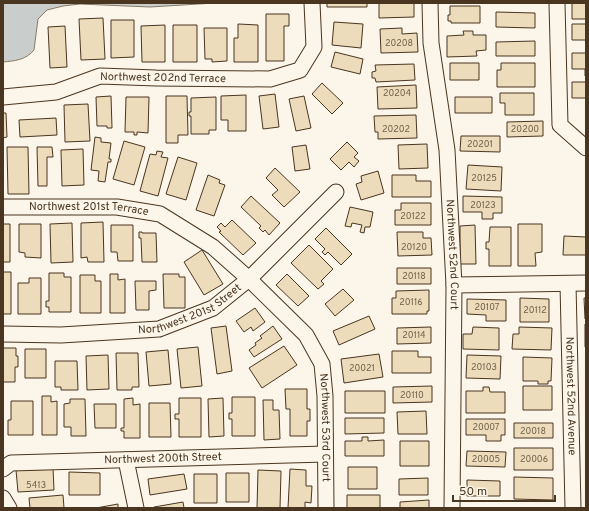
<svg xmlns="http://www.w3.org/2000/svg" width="589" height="511" font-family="Overpass,sans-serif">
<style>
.water{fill:#c9cecd;stroke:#887966}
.building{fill:#ecdcbc;stroke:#4a3520}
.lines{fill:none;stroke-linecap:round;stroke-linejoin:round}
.minor-casing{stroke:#4a3520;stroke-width:17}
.minor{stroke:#fbf6e9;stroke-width:15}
.labels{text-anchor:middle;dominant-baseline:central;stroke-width:3;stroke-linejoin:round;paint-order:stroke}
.number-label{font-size:9px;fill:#725f47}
.street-label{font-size:11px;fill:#4a3520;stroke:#fbf6e9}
</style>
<rect width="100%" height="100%" fill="#fbf6e9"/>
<path class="water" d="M3,3H215L150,7L80,4L63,6L47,10L38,19L34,50C26,60 14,61 3,62Z"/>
<path class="building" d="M327,3H367V7H327Z
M379,3H414V17L379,18Z
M572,3H586V19H572Z
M450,6H480V23H451V21H448V15H450Z
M496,12L535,13V28L496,27Z
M266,14H289V26H284V61H266Z
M103,18L105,59L81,60L79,19Z
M111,20H134V57L111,58Z
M334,22L363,24L361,48L332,45Z
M238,24L258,25V62H234V38H238Z
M572,24H586V40H572Z
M165,25V62H142L141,26Z
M173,25H197V62H173Z
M65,26L67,67L50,68L48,27Z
M204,28H227V61L212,62V59H205Z
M402,28V34L417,33L418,52L381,53L380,29Z
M463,31H473V35H486V50L476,51L477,56L447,57V36L464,35Z
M535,41V56H496V42Z
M335,52L363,59L360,74L331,67Z
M572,53H586V76H585V69H572Z
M450,63H479V80H450Z
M501,63H535V87H497V70H501Z
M414,64L415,80L376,82L375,78H372V72L376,71L375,65Z
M572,82H586V98H572Z
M322,83L343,103L332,114L312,94Z
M416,85L417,108L378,109L377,87Z
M500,93H534V115H505V103H500Z
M275,94L279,127L263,129L259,96Z
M246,95V131H228V120H221V96Z
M111,96L112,128H107V126H97L96,97Z
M166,96H187L188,135H178V143H166Z
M304,96L311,128L296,131L289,99Z
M126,97H149L148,133L137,132V135H134V132H125Z
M216,97V130H209V134H191V116H189V112H191V98Z
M455,97H492V113H455Z
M88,104L90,141L65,142L64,105Z
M3,113H6L7,137L3,138Z
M416,115L417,138L378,139V132H375L374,116Z
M56,118L57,135L20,137L19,120Z
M543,121V136L507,137V122Z
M461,136H500V152L460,151Z
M95,137L101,138V142L111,143L109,159H111V162H108L105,182L98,181L99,171L91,170Z
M124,141L145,147L134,185L113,179Z
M347,142L358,153L354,157L359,161L354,167L349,162L341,170L330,159Z
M427,144L428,168L399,169L398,145Z
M306,145L310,169L295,171L292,147Z
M7,147H28L29,194H8Z
M37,147H52L53,157H47V186H38Z
M83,149L84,185L62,186L61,150Z
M157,151L163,152L161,157L168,158L158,196L140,191L150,154L156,155Z
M178,157L197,163L186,200L166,194Z
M468,165L502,167L501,191L466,189Z
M275,168L300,192L284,207L272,195L278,190L266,178Z
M378,171L384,193L361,200L356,184L362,182L361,176Z
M208,175L220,180L219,183L225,185L214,216L196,210Z
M392,175H416V181H431V197H392Z
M251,196L280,223L269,235L265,230L263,232L259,228L261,226L241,207Z
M463,196L502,197V213H493V219H482V212H463Z
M401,203H431V225H395V210H401Z
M350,207L373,212L370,227H365L364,233L360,232L362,225L352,223L351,227L345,226Z
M232,220L256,243L243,255L219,232L221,231L217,227L221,223L225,227Z
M103,222L104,262H88L87,257L81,258V223Z
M72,223L73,262L51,263L50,224Z
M3,224H10V262H3Z
M19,224H41V258L25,257V253L19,252Z
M518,224H542V252L535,253L536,266H518Z
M111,225H133V261H118L117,252H111Z
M475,225L476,264H460V226Z
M490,227H511V266H489V249H486V242H489Z
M326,228L352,254L341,265L328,252L325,255L322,252L325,249L315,239Z
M139,232H142V233H156L157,262H142L141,238H139Z
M397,232H423V238H431L432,255L398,256Z
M564,236L586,237V255H563Z
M309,245L333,269L321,281L324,284L318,289L291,263Z
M202,250L223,284L204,295L184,262Z
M397,268H431V284H397Z
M3,272H11V314H3Z
M49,273H64V277H71V312H49V307H46V301H49Z
M110,274H118V280L125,279V313H110Z
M163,274H179V277H185V308H164Z
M287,274L309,296L298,306L276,285Z
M80,275H95V281H101V313H80Z
M29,278H41V314H18V283H29Z
M135,281H156V290L149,291V310H136Z
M343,289L354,300L335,316L325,304Z
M429,290V311H427V314H392V298H396V291Z
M520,298L549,299V322H520Z
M584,298H586V319H585Z
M467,299L506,300V321H486V315L467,314Z
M255,308L265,322L253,331L251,327L244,332L236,321Z
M369,316L375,329L339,345L333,331Z
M585,324H586V347H585Z
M226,326L232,371L217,374L211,328Z
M273,326L282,339L254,357L249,350L256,345L255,343L262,338L260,336Z
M431,327V343L397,344V328Z
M473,327L499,328V350L463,349V334H472Z
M519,327L552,328L551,350L512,349L513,334H519Z
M284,346L297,365L262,388L249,368Z
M198,347L202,386L181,388L177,349Z
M3,348H16V356H18V367H15V382H3Z
M25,349H46V378H25Z
M168,350L171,384L149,386L146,352Z
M392,351H418V357H431V373H392Z
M116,353H138L139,387H132V390H117Z
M379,354L383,377L344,383L341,359Z
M108,355L109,389L87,390L86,356Z
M467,355L501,356L500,379L466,378Z
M523,357L552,358L551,381H548V384H538V381H523Z
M55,361H77L78,390H61V387H55Z
M432,386V402L393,403V387Z
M523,386H552V410H523Z
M483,387H489L490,392H505V413H466V391H483Z
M285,389H307V409H310V421H307V436H290V409H286Z
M345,391H385V413H345Z
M42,396H51V402L57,401V435H42Z
M232,397H255V436H232V419H229V413H232Z
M133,398V405L140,404V438H124V431H121V428H124V399Z
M179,398H201V437H179V419H175V414H179Z
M223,398L224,436L209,437L208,399Z
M70,399H85L86,436H71V427H64V404L70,403Z
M263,400H273V410H279L280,439L264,440Z
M11,401H33V435H8V420H11Z
M149,403H170L171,437H149Z
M94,404H116V428H95Z
M426,411L427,434H398L397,412Z
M345,418H384V433L345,434Z
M466,419H505V435H501V441H486V435H466Z
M514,423H553V438H514Z
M362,437H368V441L384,440V456H345V441H362Z
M400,441H429V466H400Z
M514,448H553V470H514Z
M467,451L506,452L505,467L466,466Z
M348,467H377V489H348Z
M53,468L54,490L18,492L16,470Z
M290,469L306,470V486H312L311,503L305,502V508H288Z
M258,470L281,471L280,508H257Z
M69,472L100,473V495H69Z
M226,473H249V502H226Z
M184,474L187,489L150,495L148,479Z
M194,474H217V503H194Z
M514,477L553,478V500L514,499Z
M428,478V495H399V479Z
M467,480L500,481V496H467Z
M63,495L64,508H30L29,498Z
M347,495H380V508H347Z
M429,500V508H400V502Z
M183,502L184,508H154V507Z
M118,504V508H96Z"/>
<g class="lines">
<g class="minor-casing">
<g id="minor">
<path id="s1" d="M430,3L431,43L447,150L454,285L452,508"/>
<path d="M557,3L560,125L586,148"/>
<path d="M3,97L56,92L100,76L156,78L270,79L300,70L314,47L312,3"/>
<path id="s2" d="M3,207H117L160,214L213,247L249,279L306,335L322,364L325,396L326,508"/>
<path id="s3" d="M568,284L573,508"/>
<path d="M454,285L586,283"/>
<path id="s4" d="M3,334L61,335L159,329L213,308L249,279L336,192"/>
<path d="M126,460L136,508"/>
<path id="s5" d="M3,469L11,463L325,454"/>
<path d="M3,498L9,508"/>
</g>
</g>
<use href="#minor" class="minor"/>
</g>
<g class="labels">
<g class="number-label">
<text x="399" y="43">20208</text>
<text x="397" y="93">20204</text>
<text x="396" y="129">20202</text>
<text x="525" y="129">20200</text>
<text x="480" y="144">20201</text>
<text x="484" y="178">20125</text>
<text x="483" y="205">20123</text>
<text x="413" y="216">20122</text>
<text x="414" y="247">20120</text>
<text x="414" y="276">20118</text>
<text x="411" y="302">20116</text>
<text x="487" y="307">20107</text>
<text x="535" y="310">20112</text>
<text x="414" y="335">20114</text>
<text x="484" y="367">20103</text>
<text x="362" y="368">20021</text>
<text x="412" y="395">20110</text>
<text x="486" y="427">20007</text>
<text x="533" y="431">20018</text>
<text x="486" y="459">20005</text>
<text x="534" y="459">20006</text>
<text x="36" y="485">5413</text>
</g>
<g class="street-label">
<text transform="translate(163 78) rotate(1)">Northwest 202nd Terrace</text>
<text stroke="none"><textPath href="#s2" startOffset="86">Northwest 201st Terrace</textPath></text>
<text stroke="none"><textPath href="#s1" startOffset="253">Northwest 52nd Court</textPath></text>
<text stroke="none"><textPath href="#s4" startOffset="192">Northwest 201st Street</textPath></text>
<text stroke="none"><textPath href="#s3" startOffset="112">Northwest 52nd Avenue</textPath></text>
<text stroke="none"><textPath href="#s2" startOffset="445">Northwest 53rd Court</textPath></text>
<text stroke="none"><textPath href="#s5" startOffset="162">Northwest 200th Street</textPath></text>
</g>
</g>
<rect width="589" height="511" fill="none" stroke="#4a3520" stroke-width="8"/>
<path d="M453 495v6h102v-6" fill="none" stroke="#4a3520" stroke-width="2"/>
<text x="459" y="495" font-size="12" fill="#4a3520" stroke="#fbf6e9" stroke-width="3" paint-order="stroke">50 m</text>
</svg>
